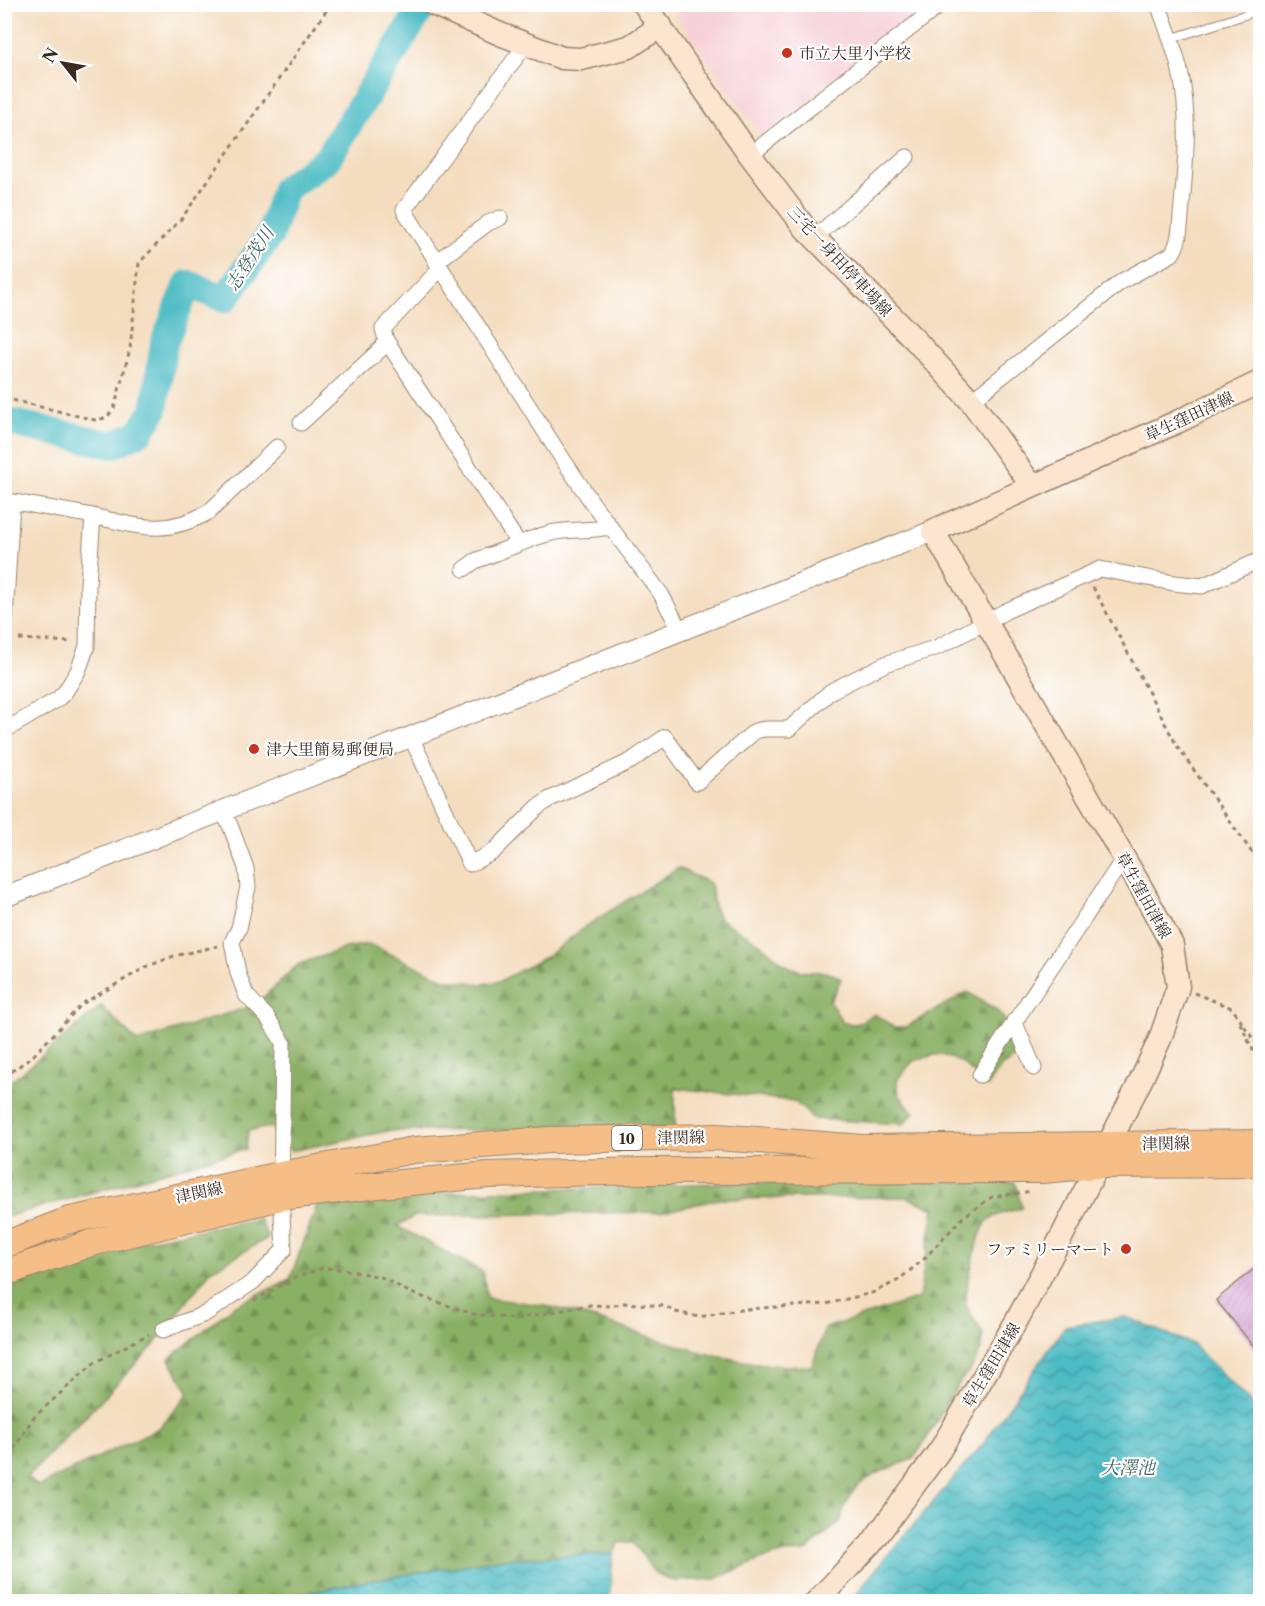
<svg xmlns="http://www.w3.org/2000/svg" width="1265" height="1606" font-family="'Libre Caslon Text','Noto Serif JP',serif">
<style>
.built{fill:#f6cfd6}
.forest{fill:url(#forest-firs);stroke:#626d42;stroke-width:1.5;fill-rule:evenodd}
.water{fill:url(#water-waves);stroke:#447371;stroke-width:1.5}
.lines{fill:none;stroke-linecap:round;stroke-linejoin:round}
.river{stroke:#4dbcc4;stroke-width:28}
.building{fill:url(#building-hatch)}
.service-casing{stroke:#98846e;stroke-width:10}
.minor-casing{stroke:#98846e;stroke-width:17}
.tertiary-casing{stroke:#98846e;stroke-width:22}
.secondary-casing{stroke:#98846e;stroke-width:25}
.primary-casing{stroke:#98846e;stroke-width:28}
.path{stroke:#98846e;stroke-width:3;stroke-dasharray:4.5 4.5;stroke-linecap:butt}
.service{stroke:#fff;stroke-width:8}
.minor{stroke:#fff;stroke-width:15}
.tertiary{stroke:#fff;stroke-width:20}
.secondary{stroke:#fbe5cf;stroke-width:22}
.primary{stroke:#f6be87;stroke-width:26}
.poi-dot{fill:#c8321e;stroke:#fff;stroke-width:2}
.labels{text-anchor:middle;dominant-baseline:central;stroke-width:4.5;stroke-linejoin:round;paint-order:stroke}
.shield{fill:#fff;stroke:#766a62;stroke-width:1.5}
.shield-label{font-size:15px;font-weight:bold;fill:#3b2a1e}
.poi-label{font-size:16px;fill:#3b2a1e;stroke:#fff;text-anchor:start}
.street-label{font-size:16px;fill:#3b2a1e;stroke:#fff}
.water-label{font-size:18px;font-style:italic;fill:#426460;stroke:#fff}
</style>
<defs>
<pattern id="forest-firs" width="22" height="20" patternUnits="userSpaceOnUse" patternTransform="scale(1.5)"><rect width="22" height="20" fill="#8ab065"/><path d="M5 1l3.5 6h-7zM16 11l3.5 6h-7z" fill="#728f53"/></pattern>
<pattern id="water-waves" width="16" height="10" patternUnits="userSpaceOnUse" patternTransform="scale(1.5)"><rect width="16" height="10" fill="#4dbcc4"/><path d="M0 5q4-4 8 0t8 0" fill="none" stroke="#41999f"/></pattern>
<pattern id="building-hatch" width="6" height="6" patternUnits="userSpaceOnUse" patternTransform="scale(1.5)"><rect width="6" height="6" fill="#cf93d0"/><path d="M-1 1l2-2M0 6l6-6M5 7l2-2" fill="none" stroke="#a978a8"/></pattern>
</defs>
<rect width="100%" height="100%" fill="#fff"/>
<filter id="ink" filterUnits="userSpaceOnUse"><feTurbulence type="fractalNoise" baseFrequency=".0167" numOctaves="2"/><feDisplacementMap in="SourceGraphic" scale="12" xChannelSelector="R" yChannelSelector="G"/><feConvolveMatrix kernelMatrix="1 2 1 2 8 2 1 2 1" color-interpolation-filters="sRGB"/></filter>
<filter id="wash" filterUnits="userSpaceOnUse"><feTurbulence type="fractalNoise" baseFrequency=".008" numOctaves="4" result="noise"/><feDisplacementMap in="SourceGraphic" scale="24" xChannelSelector="R" yChannelSelector="G"/><feGaussianBlur stdDeviation="1.35" result="paint"/><feColorMatrix in="noise" values="0 0 0 0 0 0 0 0 0 0 0 0 0 0 0 0 0 1.4 0 .05"/><feComposite in="paint" operator="in"/></filter>
<g filter="url(#wash)">
<rect width="100%" height="100%" fill="#f4ddbf"/>
<path class="built" d="M680,4L934,5L763,138L677,17Z"/>
<path class="forest" d="M678,868L710,883C714,894 711,909 720,918C729,927 745,933 755,940C770,950 779,964 797,970C814,975 826,967 841,979L830,1002L843,1023L856,1024L875,1014L894,1027H906L967,992L998,1011L1020,1040L1023,1052L1001,1067L988,1086L961,1062L939,1054L913,1061L897,1080L899,1095L914,1113L903,1124L814,1119L794,1101L675,1088V1129L388,1131L291,1151L271,1127L248,1131L246,1149L5,1217V1085L25,1070L101,1006L137,1042L255,1005L299,964L346,948L369,944L444,979L482,984L500,981L546,957L586,926Z
M1015,1182L1022,1208C1013,1211 998,1213 990,1219C977,1228 967,1287 965,1304L983,1334L982,1347L971,1369L961,1380L920,1449L913,1459L877,1473L856,1487L843,1509L841,1521L805,1552L785,1553L760,1560L715,1579L675,1581L664,1578L653,1571L639,1550L631,1542L619,1543L613,1554L501,1559L362,1582L266,1601L5,1602V1289L107,1248L259,1218L268,1238L211,1270L155,1344L26,1478L39,1486L159,1428L189,1393L169,1359L234,1306L290,1279L320,1197L719,1183ZM907,1197L934,1209L919,1298L825,1328L812,1366C725,1370 646,1332 564,1310C539,1303 512,1302 487,1298L483,1272L397,1226L415,1216L661,1212L720,1199Z"/>
<path class="water" d="M1126,1317L1192,1344L1248,1400L1260,1416V1601H850L882,1562L983,1444L1065,1326Z
M613,1554L609,1601H266L362,1582L501,1559Z"/>
<g class="lines">
<path class="river" d="M4,421L113,445L140,432L154,410L164,343L188,284L225,299L270,235L285,189L327,159L424,4"/>
</g>
<g id="blocks">
<path class="building" d="M1260,1264V1354L1216,1300Z"/>
</g>
</g>
<g filter="url(#ink)">
<use href="#blocks" fill-opacity="0" stroke="#98846e" stroke-width="1.5"/>
<g class="lines">
<g class="service-casing">
<path id="service" d="M1170,39L1260,10"/>
</g>
<g class="minor-casing">
<path id="minor" d="M526,44L404,210L556,449L593,504L661,594L681,632
M750,155L941,4
M814,238L907,157
M436,262L488,223L500,218
M386,340L519,544C531,539 543,534 556,532C574,529 592,531 610,527
M971,401L1122,281L1172,254C1181,241 1180,221 1182,205C1186,161 1190,114 1180,71C1175,48 1166,26 1158,4
M301,423L382,348L386,340L383,329L440,269
M4,500C34,506 63,510 92,516C139,526 163,537 209,512L277,447
M464,569L475,561L519,544
M4,636L12,502
M4,731L58,699L65,692L78,671L87,646L88,584L93,516
M411,737L470,864L493,852L538,807L550,799L631,761L665,737L697,782L755,731L765,729H789L831,691L885,664L938,647L1006,611L1100,569L1174,583L1202,586L1260,560
M1014,1021L1034,1068
M980,1075C1026,1002 1077,931 1123,859
M163,1330L205,1314L253,1282L284,1250L281,1197L283,1042L267,1017L246,995L238,973L232,942L239,928L248,887L246,868L230,825L222,812"/>
</g>
<g class="tertiary-casing">
<path id="tertiary" d="M4,897L933,531"/>
</g>
<g class="secondary-casing">
<path id="secondary" d="M433,4L500,34L562,58L581,59L629,47L661,26
M644,4L750,155L806,229L916,341L971,401L1032,486
M816,1602L871,1544L940,1450L1017,1320L1062,1236L1142,1078L1160,1039L1178,987L1172,945L1142,889L933,531L1177,422L1260,382"/>
</g>
<g class="primary-casing">
<path id="primary" d="M4,1245L66,1221L275,1176L414,1150L549,1140L717,1137L863,1148L1260,1143
M4,1273L91,1243L281,1197L378,1185L488,1175L640,1171L1042,1170L1099,1165L1260,1164"/>
</g>
<path class="path" d="M4,398L95,420L106,418L114,409L130,349L139,263L182,218L331,4
M1093,587L1177,746L1260,864
M19,639L72,642
M1194,993L1232,1008L1260,1049
M1240,1023L1260,1065
M4,1077L33,1056L82,1004L146,967L174,956L218,946
M254,1301L291,1279L322,1268L341,1269L381,1277L411,1293L473,1314L515,1319L590,1305L611,1306L624,1303L664,1306L676,1312L699,1317L746,1309L826,1304L872,1293L897,1281L923,1260L963,1217L992,1197L1033,1191
M4,1465L33,1418L94,1363L149,1334"/>
<use href="#service" class="service"/>
<use href="#minor" class="minor"/>
<use href="#tertiary" class="tertiary"/>
<use href="#secondary" class="secondary"/>
<use href="#primary" class="primary"/>
</g>
</g>
<g class="poi-dot">
<circle cx="787" cy="53" r="6"/>
<circle cx="254" cy="749" r="6"/>
<circle cx="1126" cy="1249" r="6"/>
</g>
<g class="labels">
<rect class="shield" x="612" y="1126" width="30" height="24" rx="4.5"/>
<g class="shield-label">
<text x="627" y="1138">10</text>
</g>
<g class="poi-label">
<text x="799" y="53">市立大里小学校</text>
<text x="266" y="749">津大里簡易郵便局</text>
<text x="1114" y="1249" text-anchor="end">ファミリーマート</text>
</g>
<g class="street-label">
<text transform="translate(840 261) rotate(47)">三宅一身田停車場線</text>
<text transform="translate(1189 416) rotate(-25)">草生窪田津線</text>
<text transform="translate(1144 895) rotate(61)">草生窪田津線</text>
<text transform="translate(681 1137) rotate(-1)">津関線</text>
<text transform="translate(1166 1143) rotate(-1)">津関線</text>
<text transform="translate(199 1192) rotate(-12)">津関線</text>
<text transform="translate(991 1365) rotate(-59)">草生窪田津線</text>
</g>
<g class="water-label">
<text transform="translate(250 259) rotate(-57)">志登茂川</text>
<text x="1128" y="1468">大澤池</text>
</g>
</g>
<rect width="1265" height="1606" fill="none" stroke="#fff" stroke-width="24"/>
<g transform="translate(63 63) rotate(301)" stroke="#ffffff" stroke-width="4.5" paint-order="stroke">
<path d="M0-4.5L10 22L0 15L-10 22Z" fill="#3b2a1e"/>
<text y="-9" font-size="16" font-weight="bold" text-anchor="middle" fill="#3b2a1e">N</text>
</g>
</svg>
